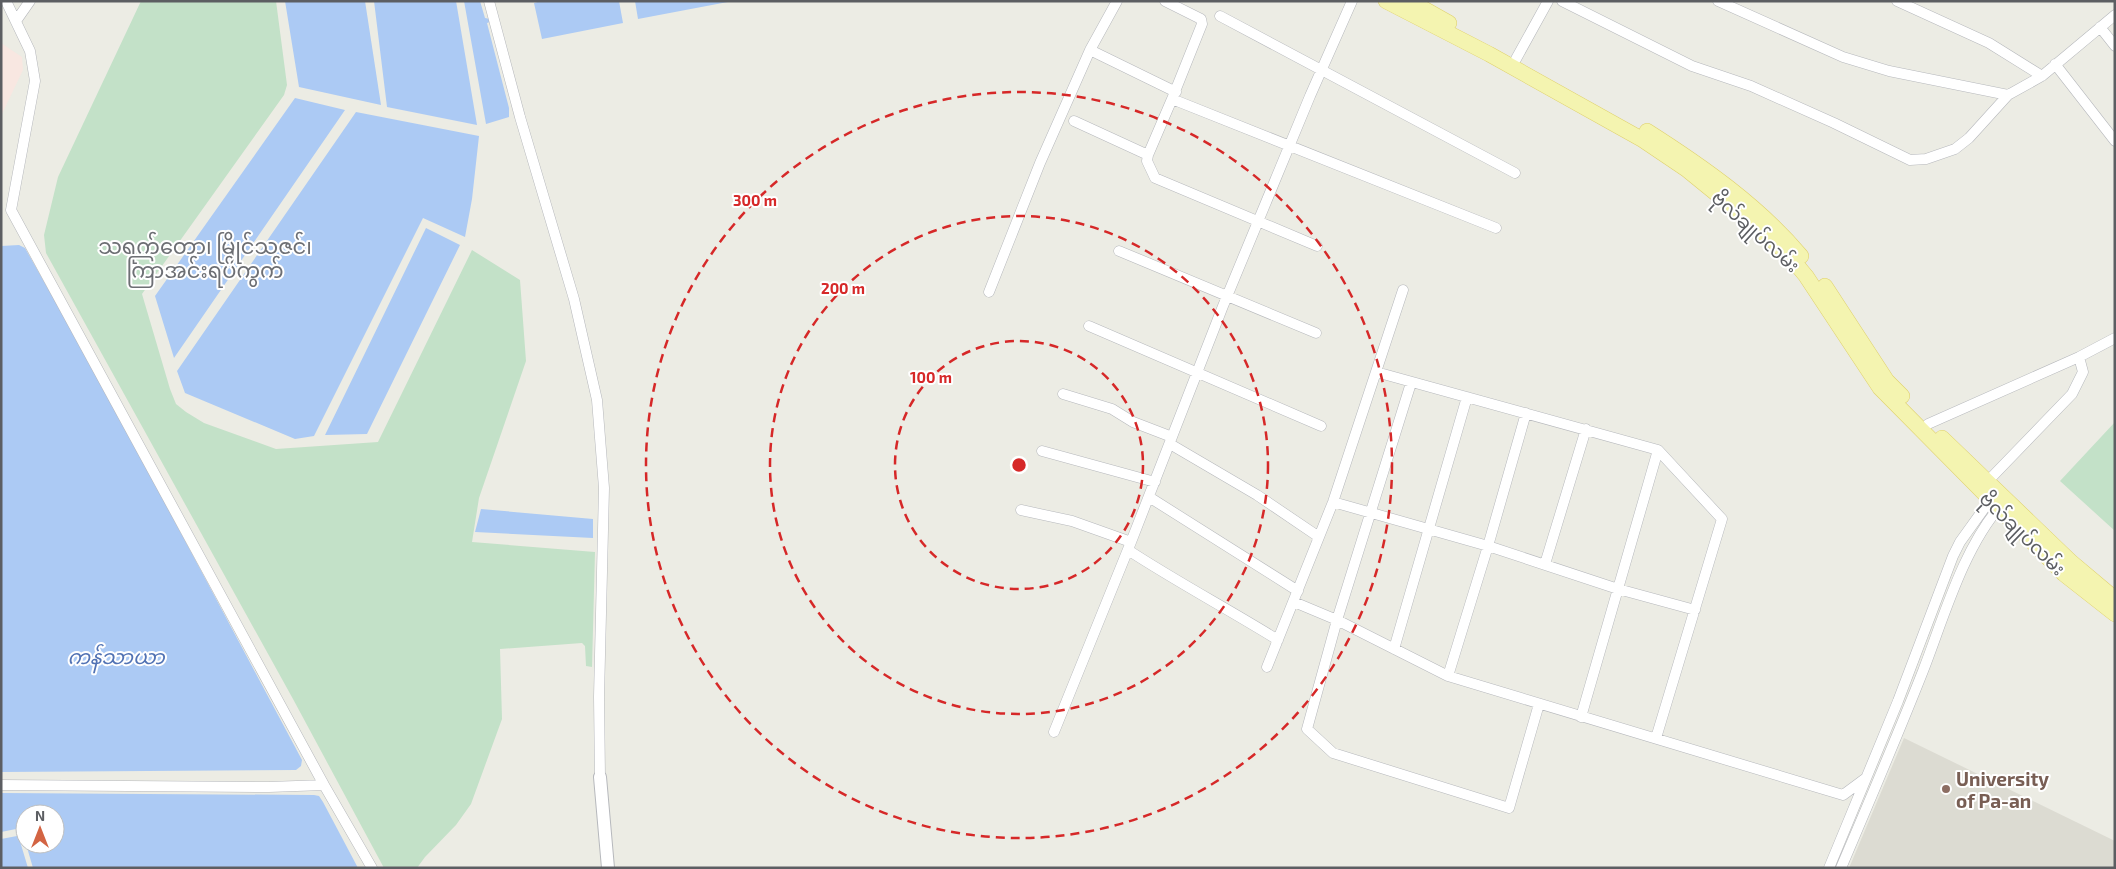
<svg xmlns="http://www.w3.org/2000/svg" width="2116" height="869" font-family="'Exo 2','Noto Sans Myanmar',sans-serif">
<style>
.education{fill:#dcdbd2}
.medical{fill:#f8e7e1}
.green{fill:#c3e1c8}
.water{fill:#accaf4}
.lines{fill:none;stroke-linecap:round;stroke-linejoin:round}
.minor-casing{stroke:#b6b8bc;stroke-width:11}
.tertiary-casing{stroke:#b6b8bc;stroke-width:14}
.primary-casing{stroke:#dfd06a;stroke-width:16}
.minor{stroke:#fff;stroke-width:10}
.tertiary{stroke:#fff;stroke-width:12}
.primary{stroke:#f4f4b0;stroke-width:15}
.ring{fill:none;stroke:#d62828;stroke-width:2.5;stroke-dasharray:9 6}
.education-dot{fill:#8d6e63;stroke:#fff;stroke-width:2}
.labels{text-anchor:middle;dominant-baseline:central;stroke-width:4;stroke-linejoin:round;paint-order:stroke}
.street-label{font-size:19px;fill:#5c5e62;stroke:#fff}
.education-label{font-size:19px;font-weight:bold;fill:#785e54;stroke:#fff;text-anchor:start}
.water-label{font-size:20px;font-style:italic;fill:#5273b4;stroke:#fff}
.quarter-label{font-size:21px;fill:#6d6f74;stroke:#fff}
.centre{fill:#d62828;stroke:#fff;stroke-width:2.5}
.ring-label{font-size:15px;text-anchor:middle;font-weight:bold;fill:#d62828;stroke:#fff;stroke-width:4;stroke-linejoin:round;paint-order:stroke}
</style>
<rect width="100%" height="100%" fill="#ecece4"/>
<path class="education" d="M1904,738L2115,841V868H1849Z"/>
<path class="medical" d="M1,43L22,57L23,70L1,116Z"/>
<path class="green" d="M141,1H276L287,85L284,95L142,294L170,389L176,404L186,412L204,423L276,449L378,442L472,250L520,280L526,361L479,498L472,542L595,552L592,667L586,666L585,646L582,643L500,649L502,719L471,804L456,825L425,857L417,868H384L293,699L46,253L44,235L58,177Z
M2115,422V531L2060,481Z"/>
<path class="water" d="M285,1H365L381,105L299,87Z
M374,1H456L477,125L387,107Z
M464,1H480L485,18L490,19V22L487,23L509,108V117L486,124Z
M541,1H619L623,23L542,39L534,3Z
M635,1H733L638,19Z
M295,98L345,110L174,358L155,296Z
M356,112L479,136L472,199L465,237L423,218L314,436L295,439L185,393L177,371Z
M426,228L460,245L367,434L325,435Z
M19,245L25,248L94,370L302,760L301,766L296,770L1,772V246Z
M481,509L593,519V538L475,532Z
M1,793L314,795L319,796L323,802L358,868H33L26,844H55V814H25V839L21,828L1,832Z
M17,836L19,838L28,868H1V839Z"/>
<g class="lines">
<g class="minor-casing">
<path id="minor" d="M6,1L30,51L35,81L11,210L324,785L372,868
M489,1L520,117L574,299L597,400L604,488L599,697L600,777
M1165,1L1201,19L1202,24L1172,99L1496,228
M1562,1L1692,66L1751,86L1834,123L1910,160L1926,159L1955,149L1969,138L2008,95
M1718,1L1843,57L1889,71L2008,95L2042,76L2115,15
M1897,1L1989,43L2042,76
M1220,16L1515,173
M16,21L30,1
M2100,27L2115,46
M1090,50L1176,92
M1516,59L1548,1
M2055,64L2115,141
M1172,99L1148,155L1147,161L1155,178L1317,246
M1074,121L1148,155
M1119,251L1316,333
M989,292L1040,163L1090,50L1117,1
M1089,326L1321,426
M1376,372L1658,450L1722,519L1656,738
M1411,383L1337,620L1307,729L1333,753L1509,808L1539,704
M1063,394L1112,409L1133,422L1172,437
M1928,424L2079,357L2115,338
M1170,444L1257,495L1319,537
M1042,451L1155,482
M1987,482L2072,394L2083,372L2079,357
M1149,497L1298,591
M1333,502L1488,546L1618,589L1695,610
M1021,510L1072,521L1131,542
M1128,550C1177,582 1228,609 1278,640
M1545,564L1586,429
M1294,602L1337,620L1448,676L1843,795L1866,778
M1394,649L1467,397
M1267,667L1333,502L1403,290
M1448,676L1488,546L1526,413
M1581,717L1658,450
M1054,732L1131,542L1223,306L1310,96L1352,1
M1,785L269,787L324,785
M1829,868L1898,701L1953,556L1960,542L1993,496
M1841,868C1869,802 1897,737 1923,671C1944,617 1963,548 2002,504"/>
</g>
<g class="tertiary-casing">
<path id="tertiary" d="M600,777L608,868"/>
</g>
<g class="primary-casing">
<path id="primary" d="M1386,1L1489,54L1643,140L1686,169L1729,204L1786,252L1806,276L1880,388L2064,574L2115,614
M1410,1L1449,23
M1647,131C1702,166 1759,206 1801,256
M1825,286L1887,381L1902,396
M1942,438L2070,561L2115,599"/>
</g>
<use href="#minor" class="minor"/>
<use href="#tertiary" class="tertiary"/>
<use href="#primary" class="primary"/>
</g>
<g class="ring">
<circle cx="1019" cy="465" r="124"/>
<circle cx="1019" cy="465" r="249"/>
<circle cx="1019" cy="465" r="373"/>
</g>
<circle class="education-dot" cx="1946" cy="789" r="5"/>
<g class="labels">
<g class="street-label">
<text transform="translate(1756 231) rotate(42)">ဗိုလ်ချုပ်လမ်း</text>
<text transform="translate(2023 533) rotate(44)">ဗိုလ်ချုပ်လမ်း</text>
</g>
<g class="education-label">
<text x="1956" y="778">University<tspan x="1956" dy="22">of Pa-an</tspan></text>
</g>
<g class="water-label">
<text x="116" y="656">ကန်သာယာ</text>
</g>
<g class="quarter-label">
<text x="205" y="245">သရက်တော၊ မြိုင်သဇင်၊<tspan x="205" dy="24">ကြာအင်းရပ်ကွက်</tspan></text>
</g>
</g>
<circle cx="1019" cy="465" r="8" class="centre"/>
<g class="ring-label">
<text x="755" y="206">300 m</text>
<text x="843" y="294">200 m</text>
<text x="931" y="383">100 m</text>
</g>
<rect width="2116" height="869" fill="none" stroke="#5c5e62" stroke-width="5"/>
<g transform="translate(40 829)"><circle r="24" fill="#ffffff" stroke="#bebfc0"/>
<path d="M0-4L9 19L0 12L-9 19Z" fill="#d36443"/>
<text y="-8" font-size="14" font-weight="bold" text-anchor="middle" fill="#5c5e62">N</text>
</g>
</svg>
